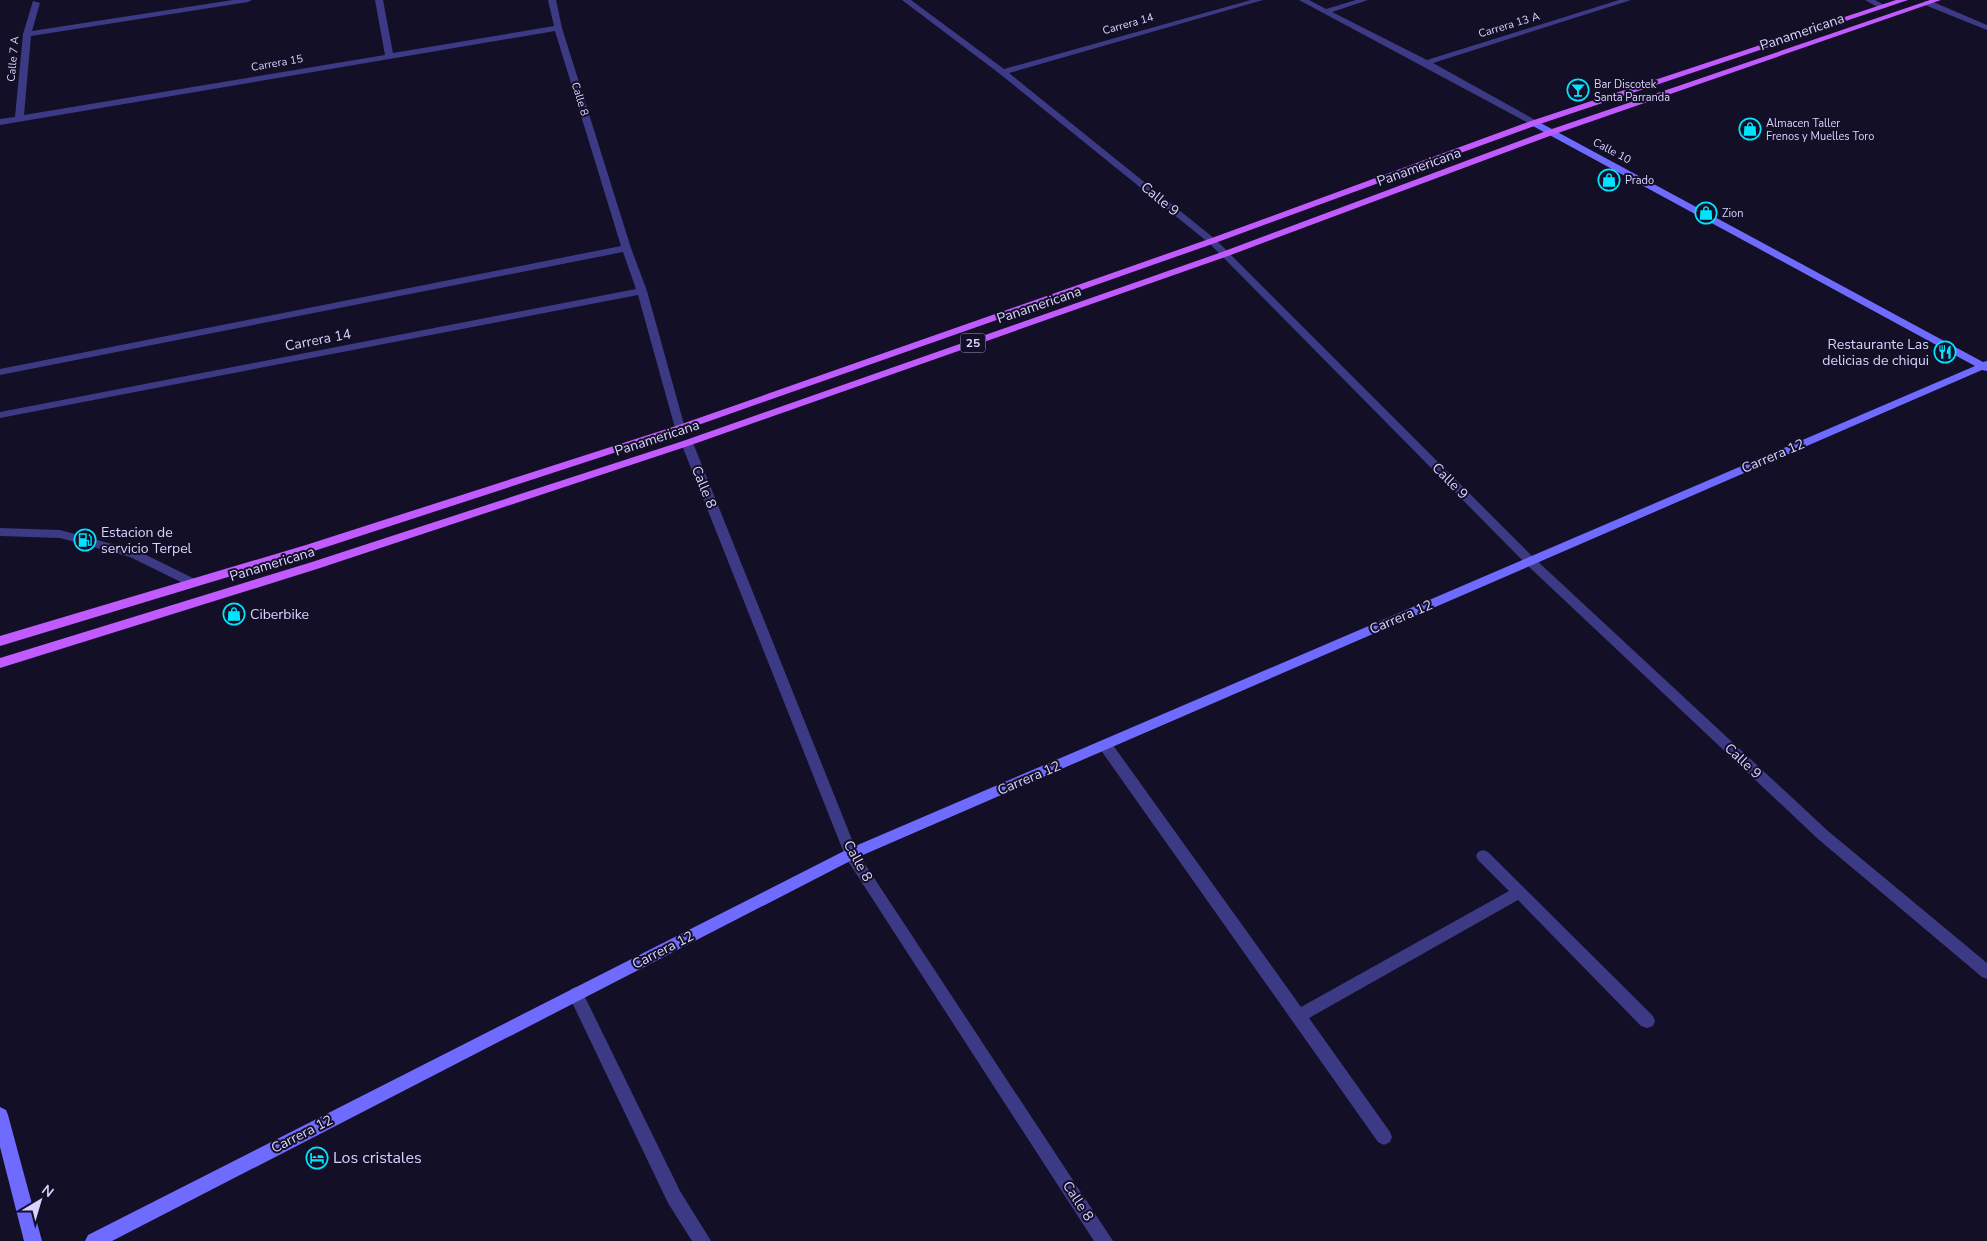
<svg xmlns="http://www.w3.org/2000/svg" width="1987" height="1241" font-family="'Nunito Sans',sans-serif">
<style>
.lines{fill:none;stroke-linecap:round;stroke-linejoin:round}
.lane{fill:#3d3a85;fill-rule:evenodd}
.street{fill:#3d3a85;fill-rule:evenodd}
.secondary{fill:#6f6bff;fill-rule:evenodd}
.primary{fill:#c25bff;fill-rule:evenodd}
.labels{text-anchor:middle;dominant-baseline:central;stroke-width:4;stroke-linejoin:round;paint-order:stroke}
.far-street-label{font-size:11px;fill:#d9d4ff;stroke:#130f26}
.far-poi-label{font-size:11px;fill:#d9d4ff;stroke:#130f26;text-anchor:start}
.shield{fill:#130f26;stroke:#9e99be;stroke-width:1}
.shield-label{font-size:12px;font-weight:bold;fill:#d9d4ff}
.street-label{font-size:14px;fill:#d9d4ff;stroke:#130f26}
.poi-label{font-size:14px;fill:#d9d4ff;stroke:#130f26;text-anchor:start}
.near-poi-label{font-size:16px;fill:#d9d4ff;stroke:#130f26;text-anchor:start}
</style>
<rect width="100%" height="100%" fill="#130f26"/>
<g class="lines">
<path class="lane" d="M0,528L60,530L138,551L197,580L199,583L197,586H189L130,557L60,538L0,536Z"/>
<path class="street" d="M233,0H252L248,2L31,36L24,115L385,55L375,0H383L393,53L554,26L548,0H556L562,28L631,248L647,291L685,428L684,430H676L675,428L638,295L0,418V412L636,289L623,252L0,375V369L621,246L555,31L0,125V119L15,117L23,34L33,1L40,3L32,31Z
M902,0H911L1004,69L1251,0H1263L1009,73L1215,239L1534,558L1828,831L1987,963V979L1982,977L1818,839L1526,564L1209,243L1000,74Z
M1299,0H1309L1326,9L1356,0H1368L1332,12L1427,60L1619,0H1631L1433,63L1537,121V125L1534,126Z
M1865,0H1875L1888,7L1881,9Z
M1925,1H1931L1987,25V30L1925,5Z
M687,440L693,443L857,852L1113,1241H1094L846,858L681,443Z
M1105,740L1110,741L1301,1007L1509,891L1478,860L1476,856L1478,852L1483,850L1488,852L1653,1016L1655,1021L1653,1026L1647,1028L1641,1026L1518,900L1309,1018L1390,1132L1392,1137L1390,1142L1384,1145L1378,1142L1100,749L1098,745L1100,741Z
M576,987L581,989L680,1191L711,1241H692L668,1203L568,994L571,989Z"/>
<path class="secondary" d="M1531,121H1537L1983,362L1987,361V371L1982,370L856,858L112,1241H85L88,1235L846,850L1975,366L1531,125Z
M0,1107L6,1110L8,1115L42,1241H24L0,1147Z"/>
<path class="primary" d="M1896,0H1908L1537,125L1215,243L684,430L314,551L0,646V636L306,545L676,426L1209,239L1531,121Z
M1930,0H1941L1555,134L1228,256L691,445L320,568L0,668V658L312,562L683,441L1222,252L1549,130Z"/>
</g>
<defs>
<g id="bar-ring" transform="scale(1.125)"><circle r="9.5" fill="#130f26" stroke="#00e5ff" stroke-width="1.5"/><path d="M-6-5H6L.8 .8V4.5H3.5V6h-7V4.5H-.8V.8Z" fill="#00e5ff"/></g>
<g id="shop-ring" transform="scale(1.125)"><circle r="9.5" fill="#130f26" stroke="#00e5ff" stroke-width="1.5"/><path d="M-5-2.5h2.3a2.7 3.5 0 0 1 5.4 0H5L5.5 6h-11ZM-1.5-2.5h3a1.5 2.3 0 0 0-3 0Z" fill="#00e5ff"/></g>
<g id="restaurant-ring" transform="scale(1.125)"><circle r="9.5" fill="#130f26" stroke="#00e5ff" stroke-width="1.5"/><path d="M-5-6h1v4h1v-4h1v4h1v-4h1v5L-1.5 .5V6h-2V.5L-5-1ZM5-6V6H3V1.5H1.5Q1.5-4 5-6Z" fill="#00e5ff"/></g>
<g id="fuel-ring" transform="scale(1.125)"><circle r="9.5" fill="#130f26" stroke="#00e5ff" stroke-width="1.5"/><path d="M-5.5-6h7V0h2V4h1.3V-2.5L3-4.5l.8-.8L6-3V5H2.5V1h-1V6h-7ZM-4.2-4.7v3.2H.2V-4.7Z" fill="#00e5ff"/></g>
<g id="hotel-ring" transform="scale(1.125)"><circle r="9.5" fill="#130f26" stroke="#00e5ff" stroke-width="1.5"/><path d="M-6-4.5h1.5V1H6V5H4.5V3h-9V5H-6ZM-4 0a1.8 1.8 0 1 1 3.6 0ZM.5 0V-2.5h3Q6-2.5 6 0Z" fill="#00e5ff"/></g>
</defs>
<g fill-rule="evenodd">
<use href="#bar-ring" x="1578" y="90"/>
<use href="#shop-ring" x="1750" y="129"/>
<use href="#shop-ring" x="1609" y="180"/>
<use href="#shop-ring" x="1706" y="213"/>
<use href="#restaurant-ring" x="1945" y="352"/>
<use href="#fuel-ring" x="85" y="540"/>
<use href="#shop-ring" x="234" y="614"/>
<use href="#hotel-ring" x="317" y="1158"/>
</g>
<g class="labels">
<g class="far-street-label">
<text transform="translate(1128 24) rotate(-16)">Carrera 14</text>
<text transform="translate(1509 25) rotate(-17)">Carrera 13 A</text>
<text transform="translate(13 59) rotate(-85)">Calle 7 A</text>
<text transform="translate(277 63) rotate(-10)">Carrera 15</text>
<text transform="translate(580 99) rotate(73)">Calle 8</text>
<text transform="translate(1612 151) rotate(28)">Calle 10</text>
</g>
<g class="far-poi-label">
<text x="1594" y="84">Bar Discotek<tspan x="1594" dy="13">Santa Parranda</tspan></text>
<text x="1766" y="123">Almacen Taller<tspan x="1766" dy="13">Frenos y Muelles Toro</tspan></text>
<text x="1625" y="180">Prado</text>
<text x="1722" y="213">Zion</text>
</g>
<rect class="shield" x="960.5" y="333.5" width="25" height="19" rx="4"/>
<g class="shield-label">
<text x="973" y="343">25</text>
</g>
<g class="street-label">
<text transform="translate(1802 32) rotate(-19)">Panamericana</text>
<text transform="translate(1419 167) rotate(-20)">Panamericana</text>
<text transform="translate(1160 199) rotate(39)">Calle 9</text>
<text transform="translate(1039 305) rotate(-19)">Panamericana</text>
<text transform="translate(318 340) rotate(-11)">Carrera 14</text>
<text transform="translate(657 438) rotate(-18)">Panamericana</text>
<text transform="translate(1773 456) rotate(-23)">Carrera 12</text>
<text transform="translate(1450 481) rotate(45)">Calle 9</text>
<text transform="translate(704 487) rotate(68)">Calle 8</text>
<text transform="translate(272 564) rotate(-17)">Panamericana</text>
<text transform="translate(1401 617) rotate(-23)">Carrera 12</text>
<text transform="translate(1743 761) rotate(43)">Calle 9</text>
<text transform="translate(1029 778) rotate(-23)">Carrera 12</text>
<text transform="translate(858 861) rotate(61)">Calle 8</text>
<text transform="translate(663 950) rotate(-27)">Carrera 12</text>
<text transform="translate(302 1134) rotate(-27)">Carrera 12</text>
<text transform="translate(1078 1201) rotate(57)">Calle 8</text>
</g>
<g class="poi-label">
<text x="1929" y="344" text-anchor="end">Restaurante Las<tspan x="1929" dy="16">delicias de chiqui</tspan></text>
<text x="101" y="532">Estacion de<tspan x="101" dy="16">servicio Terpel</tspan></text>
<text x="250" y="614">Ciberbike</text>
</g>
<g class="near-poi-label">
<text x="333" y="1158">Los cristales</text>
</g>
</g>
<g transform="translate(40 1201) rotate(38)" stroke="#130f26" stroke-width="4" paint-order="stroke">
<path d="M0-4L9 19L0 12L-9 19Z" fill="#d9d4ff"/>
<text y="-8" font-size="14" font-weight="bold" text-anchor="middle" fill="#d9d4ff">N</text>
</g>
</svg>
